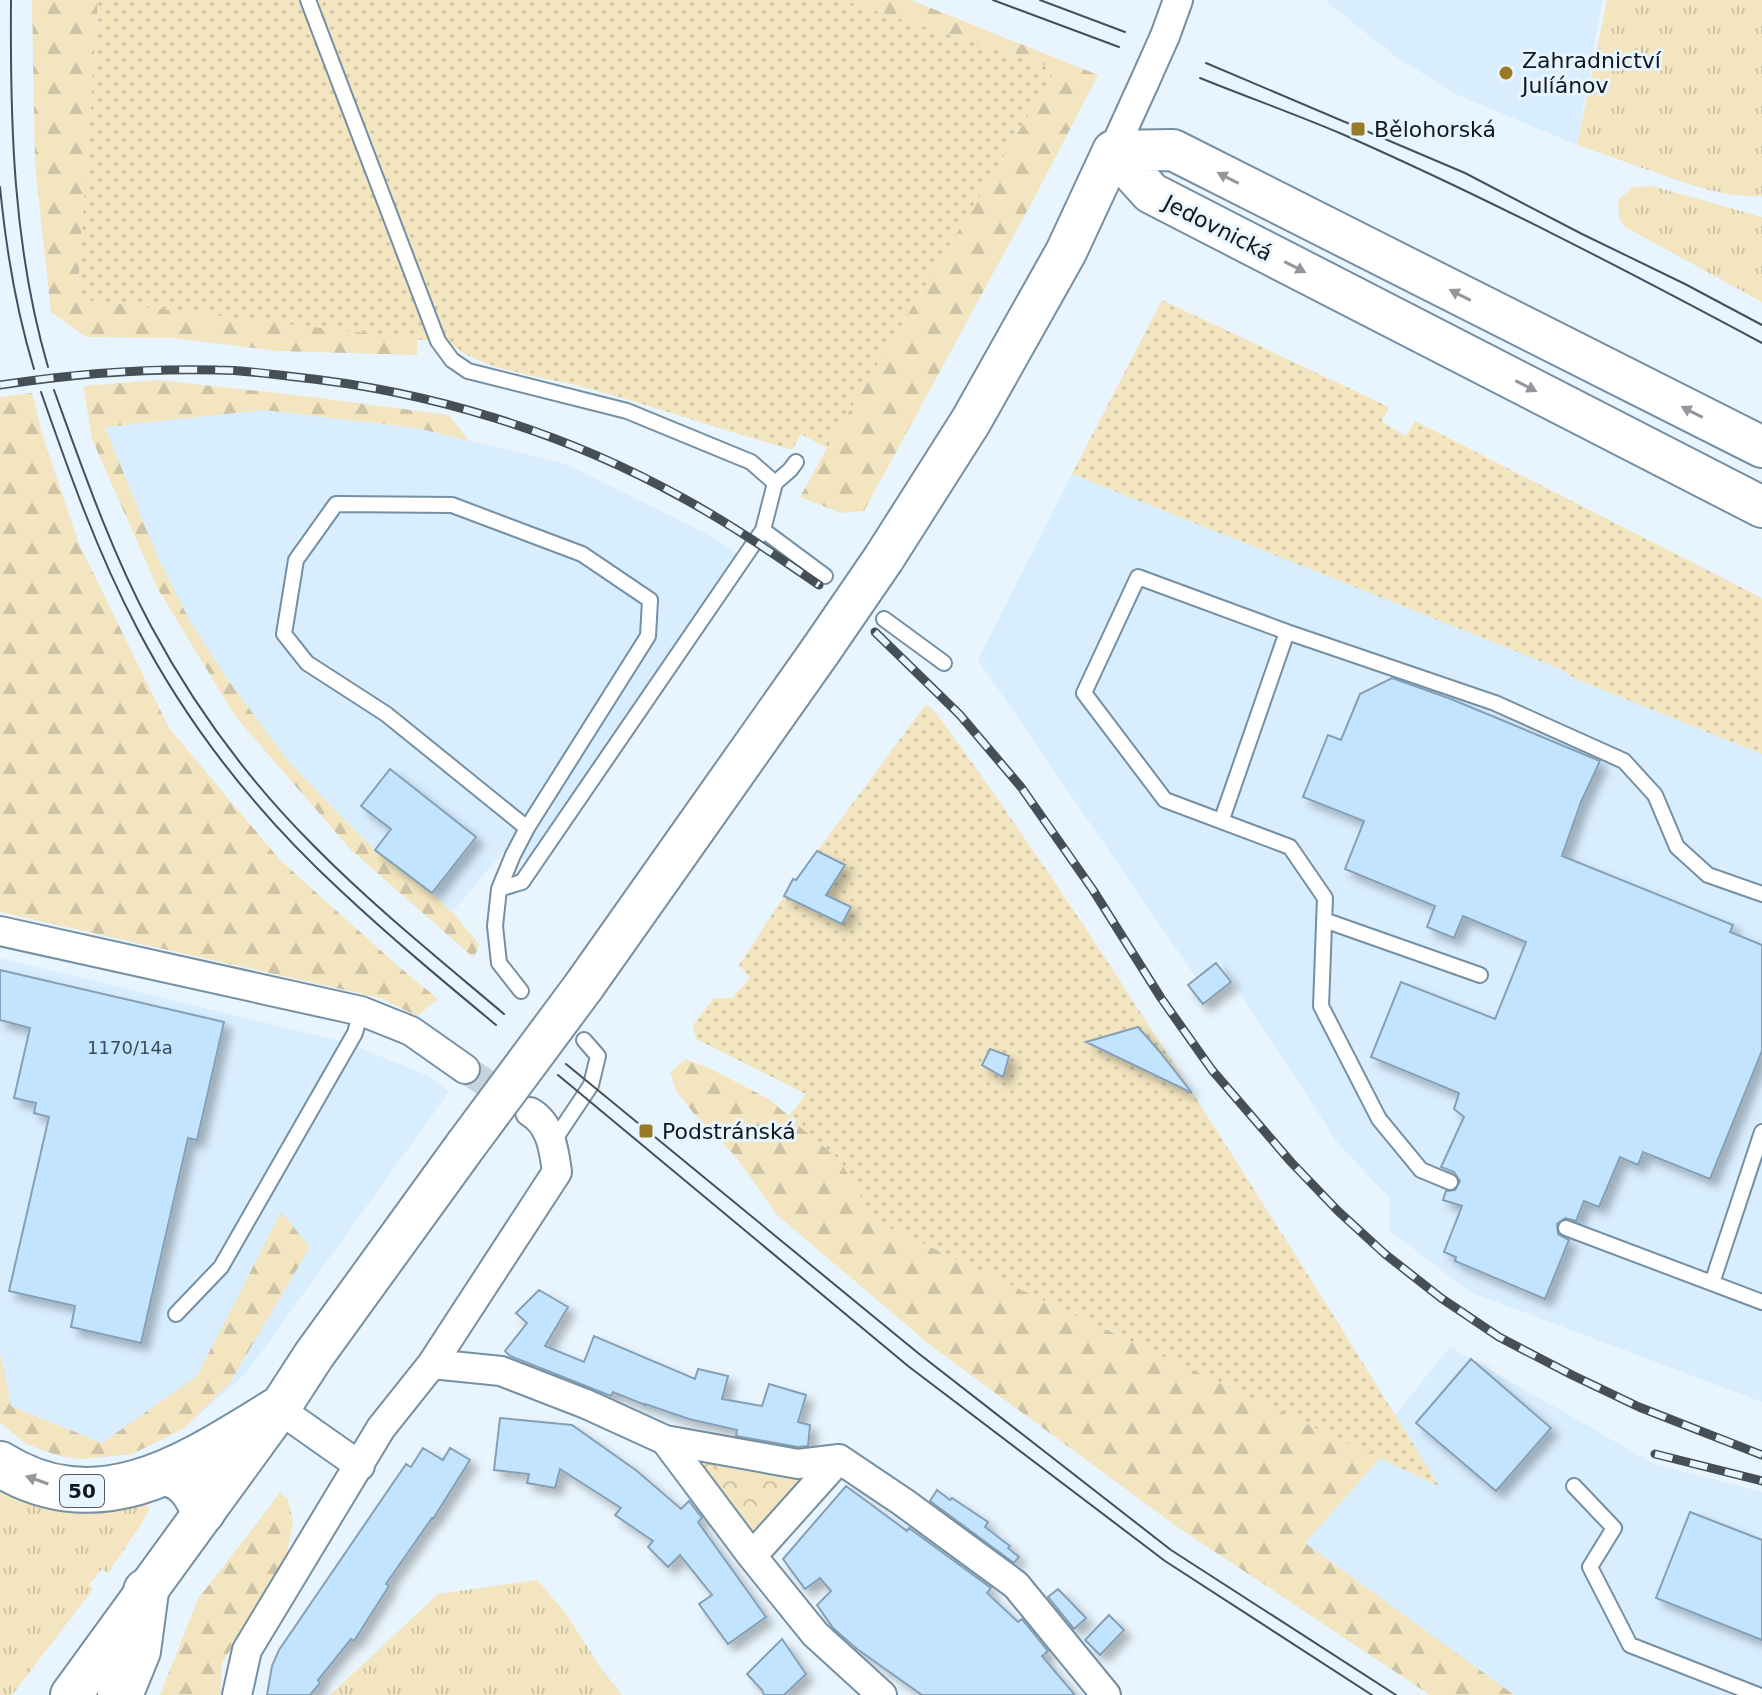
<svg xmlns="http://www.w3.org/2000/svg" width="1762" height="1695" font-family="'DejaVu Sans',sans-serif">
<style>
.built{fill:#d8edfe}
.grass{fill:url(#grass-tufts)}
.forest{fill:url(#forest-firs)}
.park{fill:url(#park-crowns)}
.garden{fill:url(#garden-dots)}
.building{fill:#c3e4fe;stroke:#85a0b5;stroke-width:2;filter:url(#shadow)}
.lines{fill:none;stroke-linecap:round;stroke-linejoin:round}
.minor-tunnel{stroke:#c8d4dd;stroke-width:28;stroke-dasharray:28 14;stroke-linecap:butt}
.service-casing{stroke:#758fa3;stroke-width:18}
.minor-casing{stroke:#758fa3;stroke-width:32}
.secondary-casing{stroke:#758fa3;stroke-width:44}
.trunk-casing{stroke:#758fa3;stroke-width:48}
.service{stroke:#fff;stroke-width:14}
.minor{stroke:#fff;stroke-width:28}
.secondary{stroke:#fff;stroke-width:40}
.trunk{stroke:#fff;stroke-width:44}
.tram{stroke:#444f57;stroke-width:2}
.rail-casing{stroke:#444f57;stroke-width:9}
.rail{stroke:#e9f5fe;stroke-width:6;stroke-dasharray:18;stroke-linecap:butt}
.minor-bridge-casing{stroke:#758fa3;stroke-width:32;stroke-linecap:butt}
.secondary-bridge-casing{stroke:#758fa3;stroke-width:44;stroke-linecap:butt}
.minor-bridge{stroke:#fff;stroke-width:28}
.secondary-bridge{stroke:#fff;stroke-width:40}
.oneway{fill:#93979b}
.poi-dot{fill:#977a23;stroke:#e9f5fe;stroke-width:3}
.labels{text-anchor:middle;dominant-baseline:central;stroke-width:6;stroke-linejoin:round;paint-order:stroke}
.number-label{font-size:18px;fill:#3b4b58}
.shield{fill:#e9f5fe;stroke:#505a63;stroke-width:2}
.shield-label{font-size:20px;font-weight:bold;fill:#0e1820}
.poi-label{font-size:22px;fill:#0e1820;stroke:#e9f5fe;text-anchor:start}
.street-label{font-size:22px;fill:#0e1820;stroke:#e9f5fe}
</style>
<defs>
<pattern id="grass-tufts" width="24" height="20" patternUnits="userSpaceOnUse" patternTransform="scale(2)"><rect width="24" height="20" fill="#f2e5c0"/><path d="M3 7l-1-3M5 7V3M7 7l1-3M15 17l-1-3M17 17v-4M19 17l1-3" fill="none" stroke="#cec4a5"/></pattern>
<pattern id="forest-firs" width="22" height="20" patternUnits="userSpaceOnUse" patternTransform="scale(2)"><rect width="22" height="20" fill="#f2e5c0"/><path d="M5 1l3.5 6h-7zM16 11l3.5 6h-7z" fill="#cec4a5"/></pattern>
<pattern id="park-crowns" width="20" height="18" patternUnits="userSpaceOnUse" patternTransform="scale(2)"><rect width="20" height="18" fill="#f2e5c0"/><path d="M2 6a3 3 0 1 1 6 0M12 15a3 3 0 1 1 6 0" fill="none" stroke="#cec4a5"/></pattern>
<pattern id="garden-dots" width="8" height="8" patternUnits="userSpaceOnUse" patternTransform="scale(2)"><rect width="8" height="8" fill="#f2e5c0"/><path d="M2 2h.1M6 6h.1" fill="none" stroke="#cec4a5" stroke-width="1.8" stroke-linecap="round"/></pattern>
<filter id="shadow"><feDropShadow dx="7" dy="7" stdDeviation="4" flood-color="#0004"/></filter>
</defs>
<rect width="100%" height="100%" fill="#e9f5fe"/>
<path class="built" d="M1325,0H1602L1577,145L1453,93L1392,54Z
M264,410L416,428L566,464L705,533L737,553L530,862L513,855L506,849L452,912L432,893L375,850L336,811L289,762L228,680L191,623L157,558L105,426Z
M1072,474L1559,668L1578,680L1762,754V1402L1470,1292L1389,1230L1390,1199L1337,1142L1220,962L1195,976L978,660Z
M0,958L348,1043L428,1076L449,1092L247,1372L183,1429L132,1454L82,1459L59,1456L26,1444L0,1422Z
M1450,1347L1654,1464L1762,1492V1695H1487L1305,1543L1380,1458L1438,1485L1395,1415Z"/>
<path class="grass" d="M1607,0H1762V196C1724,198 1688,184 1654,172C1628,163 1603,154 1577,145Z
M1652,186L1762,217V302L1625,227L1619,218L1618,200L1633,187Z
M0,1482L141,1501L146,1503L149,1509L142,1523L108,1573L102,1569L89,1585L93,1589L12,1695H0Z
M537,1580L565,1612L600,1667L622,1695H330L438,1594Z"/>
<path class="forest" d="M32,0H98L77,299L417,338V355L278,351L172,338L86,337L51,312L35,166Z
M842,0H911L1098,75L1040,187L864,511L841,513L800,497L827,448L1056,69Z
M158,380L304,396L449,415L469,441L416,428L264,410L105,427L158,558L191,623L228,680L289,762L336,811L375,850L432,893L452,912L479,944L474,958L351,850L235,716L158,589L92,439L83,386Z
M32,393L43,437L79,544L169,728L280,860L398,966L438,999L417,1016L380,998L0,912V397Z
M686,1059L711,1069L769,1099L840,1160L875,1221L1380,1458L1305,1543L1514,1695H1430L1176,1526L930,1345L777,1215L736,1157L694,1114L676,1091L670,1072Z
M281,1212L310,1247L229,1384L183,1429L132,1454L82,1459L59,1456L26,1444L0,1422V1353L11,1406L102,1443L197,1376Z
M280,1493L288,1499L293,1521L285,1565L222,1663L220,1695H160L198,1599Z"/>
<path class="park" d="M709,1459L800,1474L801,1487L757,1536L747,1532L704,1471V1462Z"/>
<path class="garden" d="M98,0H842L1056,69L827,448L801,434L792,450C723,430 656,407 587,388C544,376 484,372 449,343L77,299Z
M1162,300L1389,407L1382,422L1406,436L1415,421L1762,598V754L1578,680L1558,668L1072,474Z
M926,704L936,713C1028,838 1113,969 1197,1100C1279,1228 1359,1356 1439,1486L875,1221L840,1160L788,1117L806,1094L696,1039L693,1025L714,998H732L750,978L739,965L784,896Z"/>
<path class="building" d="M1392,678L1451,699L1600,761L1581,802L1562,856L1733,925L1730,932L1762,945V1051L1710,1179L1643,1152L1638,1165L1620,1157L1599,1207L1584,1201L1576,1221L1565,1218L1557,1224L1558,1234L1569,1240L1545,1299L1455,1261L1456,1257L1444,1252L1462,1206L1443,1200L1446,1191L1455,1190L1460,1181L1454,1172L1441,1167L1464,1117L1454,1109L1459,1093L1371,1057L1401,982L1495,1019L1526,942L1463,916L1454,938L1427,927L1435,906L1345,869L1364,821L1303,797L1328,735L1341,740L1360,694Z
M390,769L476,837L432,893L375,850L391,829L361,806Z
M817,851L845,865L826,895L851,907L842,924L784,896L793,879L796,880Z
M1216,963L1231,982L1203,1004L1188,985Z
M0,970L224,1022L197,1140L188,1138L141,1343L71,1327L75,1306L9,1291L49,1117L34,1113L36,1103L14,1098L30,1028L0,1020Z
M1138,1027L1160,1052L1192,1093L1086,1042Z
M990,1049L1009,1056L1003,1077L982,1065Z
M539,1290L568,1307L545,1346L584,1362L594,1336L695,1379L698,1369L728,1376L722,1399L762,1406L769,1384L806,1395L798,1422L810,1425L808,1446L798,1447L736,1436L737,1430L689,1419L645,1404V1405L613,1392L611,1396L510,1356L505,1351L527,1323L516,1313Z
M1471,1359L1551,1428L1496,1491L1416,1423Z
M500,1418L572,1425L637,1471L681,1509L689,1501L702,1518L698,1522L766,1617L728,1644L699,1604L712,1595L680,1555L668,1567L648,1547L653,1541L615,1515L621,1508L560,1469L555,1488L527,1483L529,1474L494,1470Z
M423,1448L443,1460L450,1448L470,1460L433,1519L432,1518L386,1584L389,1586L354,1641L351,1639L318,1680L320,1683L310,1695H267L272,1666L279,1650L406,1464L411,1467Z
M846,1486L907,1531L909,1528L991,1588L987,1593L1018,1622L1022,1619L1048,1651L1042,1656L1075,1695H922L857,1649L833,1628L817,1605L831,1591L820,1578L805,1589L783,1559Z
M937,1490L950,1500L952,1498L988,1522L985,1527L1010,1546L1008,1548L1019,1557L1014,1563L930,1501Z
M1690,1512L1762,1540V1640L1656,1598Z
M1058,1589L1086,1618L1074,1629L1048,1597Z
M1109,1615L1124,1630L1100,1655L1085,1640Z
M782,1639L806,1674L784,1695H764L762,1690L747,1674Z"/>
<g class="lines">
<path class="minor-tunnel" d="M465,1069L519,1105"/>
<g class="service-casing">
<path id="service" d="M308,0L438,341L452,360L468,371L627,411L751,462L775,483
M763,530L825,576
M884,619L944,663
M1222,819L1287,632
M499,889L522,882L763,530L775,483L790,470L796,462
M1324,920L1480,975
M521,991L499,963L495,926L499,889L513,855L527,828L386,714L307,663L284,634L296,560L336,504L452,505L582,554L650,600L648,636L527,828
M553,1142L591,1085L598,1056L584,1040
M1450,1182L1421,1170L1379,1119L1321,1006L1325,898L1290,847L1165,800L1084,693L1138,577L1287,632L1495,703L1624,761L1655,795L1677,847L1708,875L1762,894
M1566,1228L1762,1302
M1712,1283L1762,1132
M176,1314L221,1267L355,1033L361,1011
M1574,1486L1614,1528L1590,1567L1630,1645L1758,1695"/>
</g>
<g class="minor-casing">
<path id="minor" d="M1165,36L1178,0
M1113,151L1144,83
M0,931L361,1011L411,1031L465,1069
M432,1364L501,1371L586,1404L665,1440L752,1556L815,1634L882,1695
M279,1409L360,1466
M665,1440L798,1464L839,1459L903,1502L1016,1585L1106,1695
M752,1556L839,1459
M237,1695L247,1650L381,1428L432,1364L557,1172C554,1150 551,1124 530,1112"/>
</g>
<g class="secondary-casing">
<path id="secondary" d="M1113,151L1151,193L1762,507
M1113,151L1173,150L1762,447
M884,558L971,421L1066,252L1113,151
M584,986L821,650
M71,1695L279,1409L314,1355L466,1145"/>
</g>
<g class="trunk-casing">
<path id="trunk" d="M0,1464C101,1527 192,1462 279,1409
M167,1473C187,1479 196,1492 203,1511
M120,1695L138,1651L146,1591"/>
</g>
<use href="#service" class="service"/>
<use href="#minor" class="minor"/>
<use href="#secondary" class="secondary"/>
<use href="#trunk" class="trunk"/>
<path class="tram" d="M11,0C10,124 13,247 48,367
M993,0L1119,47
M1040,0L1125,32
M1206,63L1465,173L1582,234L1685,284L1762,325
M1200,78C1247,97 1295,114 1342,134C1485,197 1624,269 1762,343
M0,187C6,249 16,310 34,369
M54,390C83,470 111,551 151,626C194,706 249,781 313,845C373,906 439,959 504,1014
M41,392C69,472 97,552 137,628C188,726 259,815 340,890C390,937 443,981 496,1025
M566,1064L918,1353L1171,1550L1396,1695
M558,1075L908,1366L1165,1561L1372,1695"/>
<g class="rail-casing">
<path id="rail" d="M0,385C72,374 144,368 217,370C243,370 270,374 296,377C429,391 564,432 681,497C729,523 774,554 819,585
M875,632L960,715L1021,787L1093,890L1161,998L1212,1070L1291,1162L1338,1211L1385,1254L1441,1298L1499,1337L1572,1375L1639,1407L1762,1455
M1655,1454L1762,1481"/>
</g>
<use href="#rail" class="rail"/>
<g class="minor-bridge-casing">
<path id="minor-bridge" d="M1144,83L1165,36"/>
</g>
<g class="secondary-bridge-casing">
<path id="secondary-bridge" d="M821,650L884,558
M466,1145L584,986"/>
</g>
<use href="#minor-bridge" class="minor-bridge"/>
<use href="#secondary-bridge" class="secondary-bridge"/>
</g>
<defs><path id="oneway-solid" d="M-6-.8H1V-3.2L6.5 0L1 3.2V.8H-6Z" transform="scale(2)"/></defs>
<g class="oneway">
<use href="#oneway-solid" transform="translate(1228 178) rotate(-153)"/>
<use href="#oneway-solid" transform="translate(1295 267) rotate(27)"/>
<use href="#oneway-solid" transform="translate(1460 295) rotate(-153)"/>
<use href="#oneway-solid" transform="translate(1526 386) rotate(27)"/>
<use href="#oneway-solid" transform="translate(1692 412) rotate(-153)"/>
<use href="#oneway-solid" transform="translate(37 1480) rotate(-161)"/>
</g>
<g class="poi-dot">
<circle cx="1506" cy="73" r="8"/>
<rect x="1350" y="121" width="16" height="16" rx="4"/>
<rect x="638" y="1123" width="16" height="16" rx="4"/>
</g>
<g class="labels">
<g class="number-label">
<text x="130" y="1047">1170/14a</text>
</g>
<rect class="shield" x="60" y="1475" width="44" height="32" rx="6"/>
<g class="shield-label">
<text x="82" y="1491">50</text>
</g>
<g class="poi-label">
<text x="1522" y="60">Zahradnictví<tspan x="1522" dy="25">Julíánov</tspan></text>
<text x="1374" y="129">Bělohorská</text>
<text x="662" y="1131">Podstránská</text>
</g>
<g class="street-label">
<text transform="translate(1218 228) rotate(27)">Jedovnická</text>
</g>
</g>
</svg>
